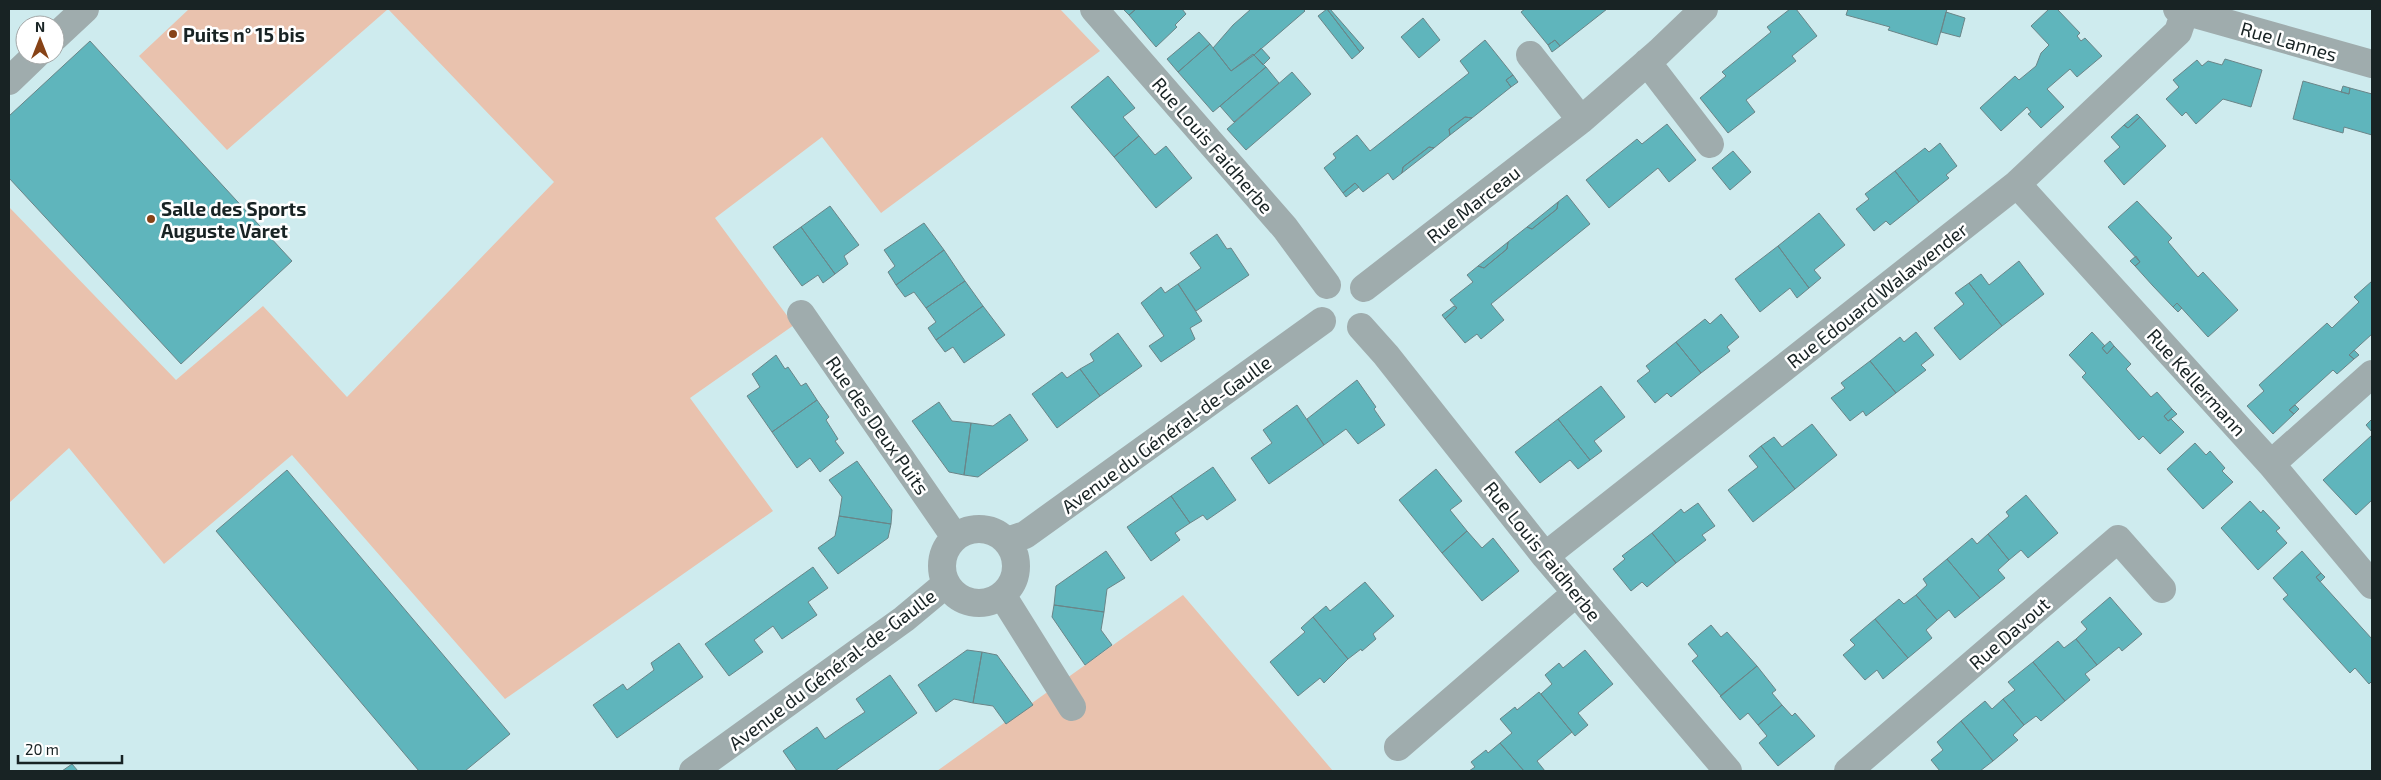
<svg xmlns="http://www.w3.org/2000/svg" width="2381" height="780" font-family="'Exo 2',sans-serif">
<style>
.green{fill:#e9c2ae}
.building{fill:#5fb5bc;stroke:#6a8588}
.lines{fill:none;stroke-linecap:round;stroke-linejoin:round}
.minor{stroke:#9facad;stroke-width:28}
.poi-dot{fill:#874317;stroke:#fff;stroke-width:2}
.labels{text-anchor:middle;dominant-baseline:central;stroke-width:5;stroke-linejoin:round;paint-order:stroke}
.poi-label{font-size:19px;font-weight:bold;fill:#182324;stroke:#fff;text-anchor:start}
.street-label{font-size:19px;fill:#182324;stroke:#fff}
</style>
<rect width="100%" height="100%" fill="#ceebee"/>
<path class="green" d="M189,9H388L227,150L139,56Z
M388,9H1060L1100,51L881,213L822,137L715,218L794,325L690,398L773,511L505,699L292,455L164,564L69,448L9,503V207L176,380L263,306L347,397L554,182Z
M1183,595L1333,771H937Z"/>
<path class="building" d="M1123,9H1136L1129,15Z
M1136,9H1182L1186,14L1175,25L1177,27L1156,47L1129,15Z
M1251,9H1303L1305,11L1254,55L1231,71L1213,48L1233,25Z
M1327,9H1330L1364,48L1360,52Z
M1327,9L1360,52L1352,59L1318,16Z
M1525,9H1607L1560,46L1555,40L1548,45L1521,12Z
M1790,9H1796L1817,36L1792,56L1796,61L1746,100L1755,112L1728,133L1700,98L1726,76L1722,72L1771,32L1767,27Z
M1848,9H1947L1937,45L1888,30L1890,27L1846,15Z
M2049,9H2057L2080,33L2077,36L2081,41L2085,38L2102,56L2077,77L2070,69L2047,89L2064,107L2041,128L2028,114L2031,112L2027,107L2001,131L1980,108L2015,76L2019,80L2036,66L2041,53L2049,45L2031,26Z
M1946,12L1965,18L1960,37L1941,32Z
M1423,18L1440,40L1419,58L1401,37Z
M1199,32L1210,44L1178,72L1167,59Z
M1485,40L1513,75L1506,80L1511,87L1472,118L1465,117L1449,129L1450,135L1434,148L1429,147L1415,158L1403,167L1402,173L1393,180L1388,173L1363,192L1355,183L1343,193L1324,168L1336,158L1333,154L1357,135L1370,151L1469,73L1460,61Z
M1555,40L1560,46L1552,52L1548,45Z
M90,41L292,261L181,364L9,178V116Z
M1210,44L1231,71L1253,54L1266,67L1213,112L1178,72Z
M1261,48L1270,58L1263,65L1254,55Z
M2225,59L2262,70L2251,107L2223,99L2196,124L2186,112L2182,116L2166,99L2179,87L2173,80L2197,60L2202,66L2208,61L2222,65Z
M1266,67L1279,83L1234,122L1220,106Z
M1292,72L1311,94L1246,150L1227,129Z
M1513,75L1518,82L1511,87L1506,80Z
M1108,76L1135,108L1123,117L1139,136L1114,157L1071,107Z
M2303,81L2349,94L2350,88L2372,94V135L2344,127L2343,133L2293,119Z
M2343,86L2350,88L2349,94L2341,92Z
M2137,114L2140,117L2128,128L2124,125Z
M1465,117L1472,118L1450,135L1449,129Z
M2140,117L2166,146L2124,185L2104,161L2120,147L2111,137L2124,125L2128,128Z
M1667,124L1696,160L1669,182L1658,168L1609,208L1586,180L1637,139L1642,144Z
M1139,136L1155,155L1166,146L1192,178L1156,208L1114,157Z
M1940,143L1957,166L1946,175L1949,178L1919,202L1895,171L1925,148L1929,152Z
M1429,147L1434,148L1402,173L1403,167Z
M1733,151L1751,172L1730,190L1712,168Z
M1895,171L1919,202L1890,225L1886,221L1874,231L1856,209L1869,199L1865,194Z
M1355,183L1359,187L1346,197L1343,193Z
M1567,195L1590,224L1491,304L1504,320L1481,339L1477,334L1465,343L1445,319L1457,308L1450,300L1473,282L1467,275L1478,266L1484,268L1507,249L1508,242L1527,227L1532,229L1557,209L1558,202Z
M2137,201L2172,238L2168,242L2198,277L2203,272L2238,310L2208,337L2177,303L2173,307L2153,286L2135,266L2140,262L2108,227Z
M1558,202L1557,209L1532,229L1527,227Z
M830,206L859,245L844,256L848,264L835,274L801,227Z
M1819,213L1845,245L1814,270L1821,278L1809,288L1778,246Z
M924,223L944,250L896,285L888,272L895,266L884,250Z
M801,227L835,274L823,283L818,275L802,286L773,247Z
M1217,234L1227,249L1231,248L1249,275L1196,311L1178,284L1201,268L1190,253Z
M1508,242L1507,249L1484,268L1478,266Z
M1778,246L1809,288L1797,298L1790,288L1760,312L1735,279Z
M944,250L965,281L926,308L914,292L905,297L896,285Z
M2136,256L2140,262L2135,266L2130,261Z
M2019,261L2044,294L2002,326L1969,283L1981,274L1989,285Z
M965,281L983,306L936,340L928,328L936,322L926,308Z
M2372,281V334L2349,355L2354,359L2337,374L2333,370L2289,410L2294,414L2273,434L2247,406L2264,391L2259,385L2327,323L2332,328L2359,302L2354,297Z
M1969,283L2002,326L1960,360L1934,328L1964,304L1955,293Z
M1178,284L1202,321L1190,328L1195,339L1161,362L1149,346L1164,336L1141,303L1161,287L1165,293Z
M2177,303L2182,308L2178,312L2173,307Z
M983,306L1005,335L964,363L953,347L945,352L936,340Z
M1454,306L1457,308L1445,319L1442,315Z
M1721,314L1739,337L1727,347L1730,351L1701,373L1676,342L1705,319L1710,324Z
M1916,332L1934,355L1921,365L1926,370L1896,393L1870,361L1900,337L1904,342Z
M2092,332L2105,346L2102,348L2107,354L2114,346L2131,364L2126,369L2151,397L2157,392L2172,409L2164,416L2168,421L2171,419L2184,432L2160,454L2143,436L2139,440L2082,377L2086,373L2069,355Z
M1118,333L1142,366L1100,396L1080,369L1094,361L1090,354Z
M2110,341L2114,346L2107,354L2102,348Z
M1676,342L1701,373L1671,397L1667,393L1655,403L1637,381L1650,371L1646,366Z
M2354,350L2359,355L2354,359L2349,355Z
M776,355L785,369L788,367L801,386L806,383L817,400L772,432L747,396L760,387L752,374Z
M1870,361L1896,393L1866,416L1863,411L1850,421L1831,398L1845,388L1841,383Z
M1080,369L1100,396L1057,428L1032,394L1062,372L1067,378Z
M1357,380L1376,407L1374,409L1385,425L1358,444L1346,429L1324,445L1307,419Z
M1601,386L1625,417L1594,441L1602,451L1590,460L1558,419Z
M817,400L829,417L826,420L838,439L835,441L844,453L820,472L810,458L797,468L772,432Z
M939,402L952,421L971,423L964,475L949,472L912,421Z
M1297,405L1324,445L1269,484L1251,458L1272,443L1263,430Z
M2295,405L2299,409L2294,414L2289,410Z
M2172,409L2177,414L2168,421L2164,416Z
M1010,414L1028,440L978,477L964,475L971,423L993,426Z
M1558,419L1590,460L1578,469L1570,460L1540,483L1515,452Z
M2372,419V432L2366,425Z
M1812,424L1837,455L1795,489L1761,446L1774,437L1782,447Z
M2372,435V500L2356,515L2323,480Z
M2195,443L2206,455L2210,451L2225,468L2222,471L2233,482L2203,509L2167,469Z
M1761,446L1795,489L1753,522L1728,490L1758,467L1749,456Z
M857,461L892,510L891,524L839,516L842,497L829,480Z
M1213,467L1236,500L1207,520L1203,515L1190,523L1171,496Z
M1436,469L1462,501L1450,510L1467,531L1442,553L1399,500Z
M287,470L510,734L465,771H419L216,531Z
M2026,495L2058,533L2028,558L2021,550L2009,560L1988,534L2009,516L2006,512Z
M1171,496L1190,523L1175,533L1180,540L1151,561L1127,527Z
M2250,501L2261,513L2263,510L2280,528L2276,531L2287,543L2258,570L2221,528Z
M1698,503L1715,526L1702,535L1706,540L1676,563L1652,533L1681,509L1684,513Z
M839,516L891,524L888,538L838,574L818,548L835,536Z
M1467,531L1482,548L1493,538L1519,571L1482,601L1442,553Z
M1652,533L1676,563L1647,587L1642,582L1631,591L1613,569L1625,559L1622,556Z
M1988,534L2009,560L1998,570L2005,578L1980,598L1947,559L1972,538L1977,544Z
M1106,551L1125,578L1107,589L1104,612L1054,605L1056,586Z
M2302,551L2321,573L2316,577L2372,639V681L2369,684L2355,668L2350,673L2283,599L2288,595L2273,578Z
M1947,559L1980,598L1955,618L1949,610L1937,620L1916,595L1927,585L1923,579Z
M813,567L828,588L808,602L817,615L782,639L773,626L754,640L763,652L729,676L705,644Z
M2321,573L2325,577L2320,582L2316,577Z
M1365,582L1394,616L1373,634L1376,639L1362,651L1361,649L1348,659L1313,617L1326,606L1330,611Z
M1916,595L1937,620L1926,630L1932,638L1908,658L1875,619L1899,599L1904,604Z
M2110,597L2142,634L2122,651L2119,647L2097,665L2076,639L2087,629L2081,622Z
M1054,605L1104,612L1101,630L1112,645L1085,665L1052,617Z
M1313,617L1348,659L1324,683L1320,678L1298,696L1270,662L1305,632L1301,628Z
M1875,619L1908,658L1883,679L1877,670L1865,680L1843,655L1855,645L1850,640Z
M1711,625L1721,637L1727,632L1757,666L1721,696L1692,661L1698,656L1688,644Z
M2076,639L2097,665L2085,674L2090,680L2065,701L2033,662L2058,641L2064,648Z
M679,643L703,677L617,738L593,705L623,684L627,690L654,670L651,663Z
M967,650L982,652L973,703L954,699L936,712L918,685Z
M1585,650L1613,684L1578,713L1588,725L1575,736L1541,694L1552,684L1545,675L1559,663L1563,668Z
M982,652L997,655L1033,705L1006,724L993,706L973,703Z
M2033,662L2065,701L2041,721L2036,716L2024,725L2003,699L2015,690L2008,682Z
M1757,666L1776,690L1772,693L1782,705L1758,725L1748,713L1740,720L1720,696Z
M890,675L917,713L835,771H797L783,751L817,727L825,739L845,725L865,712L856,699Z
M1539,692L1572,732L1537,761L1545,771H1524L1500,743L1512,733L1500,719L1515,707L1517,710Z
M2003,699L2024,725L2013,735L2018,740L1993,761L1961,721L1985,701L1992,709Z
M1782,705L1792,716L1795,713L1815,736L1778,766L1759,743L1767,736L1758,725Z
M1961,721L1993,761L1980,771H1940L1931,760L1943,750L1937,742Z
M1500,743L1524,771H1469L1475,767L1471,762L1486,750L1488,753Z
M72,764L78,771H62Z"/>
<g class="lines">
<path class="minor" d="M1094,9L1285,228L1327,285
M2177,9L2372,64
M55,37L85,9
M1530,55L1581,120
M1647,62L1710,144
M9,81L36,55
M2017,184L2271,464L2372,585
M1364,288L1581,120L1659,52L1704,9
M801,314L955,537
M1361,327L1386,355L1545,556L1728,771
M2271,464L2372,374
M942 566a37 37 0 1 1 74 0a37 37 0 1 1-74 0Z
M1007,541L1025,535L1322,321
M1545,556L2017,184L2178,32L2185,11
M1002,595L1072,707
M1398,747L1576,593
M693,771L904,619L946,584
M1848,771L2118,539L2162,589"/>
</g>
<g class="poi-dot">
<circle cx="173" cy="34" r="5"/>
<circle cx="151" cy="219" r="5"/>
</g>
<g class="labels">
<g class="poi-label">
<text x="183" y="34">Puits n° 15 bis</text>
<text x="161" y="208">Salle des Sports<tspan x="161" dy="22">Auguste Varet</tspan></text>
</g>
<g class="street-label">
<text transform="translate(2289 41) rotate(16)">Rue Lannes</text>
<text transform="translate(1213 145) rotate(49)">Rue Louis Faidherbe</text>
<text transform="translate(1473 204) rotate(-38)">Rue Marceau</text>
<text transform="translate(1877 295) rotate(-38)">Rue Edouard Walawender</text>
<text transform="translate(2197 382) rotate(48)">Rue Kellermann</text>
<text transform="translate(878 425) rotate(55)">Rue des Deux Puits</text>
<text transform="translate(1166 434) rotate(-36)">Avenue du Général-de-Gaulle</text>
<text transform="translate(1543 551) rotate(51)">Rue Louis Faidherbe</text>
<text transform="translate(2009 633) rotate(-41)">Rue Davout</text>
<text transform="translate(832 669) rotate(-37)">Avenue du Général-de-Gaulle</text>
</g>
</g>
<rect width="2381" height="780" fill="none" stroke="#182324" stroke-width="20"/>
<g transform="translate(40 40)"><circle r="24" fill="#ffffff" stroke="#a3a7a7"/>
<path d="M0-4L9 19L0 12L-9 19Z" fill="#874317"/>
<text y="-8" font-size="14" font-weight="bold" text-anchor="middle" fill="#182324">N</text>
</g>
<path d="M18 755v8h104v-8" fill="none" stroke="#182324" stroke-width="2.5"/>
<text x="25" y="755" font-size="15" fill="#182324" stroke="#ffffff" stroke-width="4" paint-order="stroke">20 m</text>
</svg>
